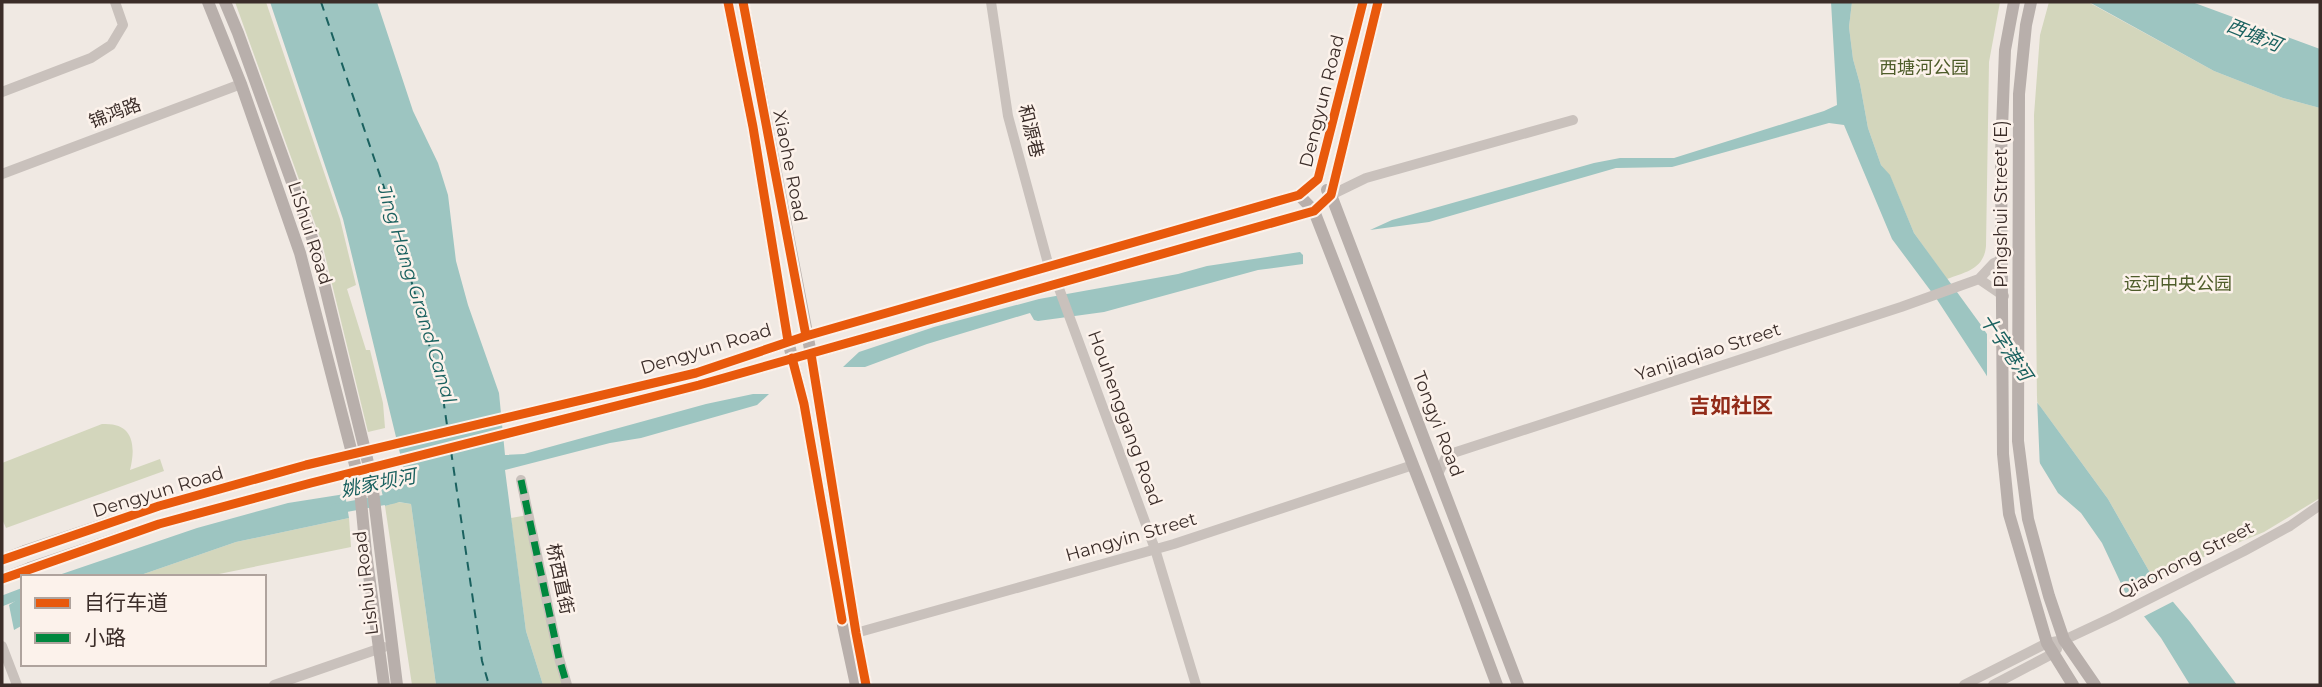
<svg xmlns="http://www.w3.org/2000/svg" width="2322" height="687" font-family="Montserrat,'Noto Sans SC',sans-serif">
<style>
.green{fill:#d3d6bc}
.water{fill:#9dc5c1}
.pier{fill:#f0e9e3}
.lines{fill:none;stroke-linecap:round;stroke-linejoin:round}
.canal{stroke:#9dc5c1;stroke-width:10}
.ferry{stroke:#1a615f;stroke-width:2;stroke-dasharray:9 7;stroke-linecap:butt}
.minor{stroke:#c9c1bc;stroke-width:10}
.major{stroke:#b8afab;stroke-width:12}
.major-bridge{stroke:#b8afab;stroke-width:12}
.quiet{stroke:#00873e;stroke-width:7;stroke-dasharray:14 7;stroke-linecap:butt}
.cycleway-casing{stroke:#fcf2eb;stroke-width:13}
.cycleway{stroke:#e8590c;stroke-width:9}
.labels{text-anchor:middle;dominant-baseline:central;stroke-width:5;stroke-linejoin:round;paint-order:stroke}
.park-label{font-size:18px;fill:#4e5c2a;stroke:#fcf2eb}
.street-label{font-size:18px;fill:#3b2d29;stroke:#fcf2eb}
.water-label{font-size:19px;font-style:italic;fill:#1a615f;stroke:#fcf2eb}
.quarter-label{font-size:21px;font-weight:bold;fill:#922b19;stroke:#fcf2eb}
</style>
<rect width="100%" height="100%" fill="#f0e9e3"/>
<path class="green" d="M235,2H266L340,219L356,285L347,289L366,350H370L383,403L385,428L368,432L322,243Z
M1852,2H2000L1989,62L1986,246C1984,269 1966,272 1947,279L1914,233L1890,176L1881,165L1868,128L1860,84L1853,59L1849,27Z
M2049,2H2088L2214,71L2283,98L2320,108V498L2264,532L2153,578L2108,499L2037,402L2034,115L2040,35Z
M102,424C134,422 136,446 130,470L160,459L164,471L6,528L2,519V463Z
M398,502L411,504L436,685H412L385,506Z
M528,515L567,685H543L526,631L511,518Z
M349,518L351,547L219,574L215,577H135L236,542Z"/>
<path class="water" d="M270,2H377L413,111L438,163L448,195L456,261L468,305L499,393L505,455L524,454L706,404L753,394H769L757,405L641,438L610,443L505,470L526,631L543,685H436L411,504L399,502L385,506L381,488L389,480L405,474L343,219Z
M1831,2H1852L1849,27L1853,59L1860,84L1868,128L1881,165L1890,175L1914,233L1981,325L2018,381L2040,406L2108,499L2153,578L2190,622L2237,685H2190L2161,638L2125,592L2102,543L2081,513L2058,493L1985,373L1936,298L1892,239L1844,125L1829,123L1672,167L1616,168L1429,222L1370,230L1392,220L1594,163L1620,158H1674L1824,111L1837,105Z
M2089,2H2192L2320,49V108L2283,98L2214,71Z
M1300,252L1303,255V264L1258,270L1104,312L1038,321L1034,320L1030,313L927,344L865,367H843L859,352L934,327L1039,299L1178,274L1207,266Z
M345,494L349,518L236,542L135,577H53L197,528L288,503Z
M23,596V625L14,630L9,605Z"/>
<path class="pier" d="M1987,328L2021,379L2037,397L2040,470L1987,384Z
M2157,577L2176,600L2141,618L2122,595Z"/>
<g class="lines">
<path class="canal" d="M335,509L395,498
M2,601L23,593"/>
<path class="ferry" d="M321,2L391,208L442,391L447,425
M451,451L482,661L489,685"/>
<path class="minor" d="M991,2L1008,116L1049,267
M2,92L91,58L111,45L123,25L115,2
M2,174L241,84
M1331,195L1366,178L1573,120
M1979,279L2004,296
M1057,283L1155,549L1196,685
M1438,474L1447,455L1901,307L1979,279L1994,263L2003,259
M521,480L559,658L567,685
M856,633L1174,544L1413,465
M2,646L17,685
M274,685L384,647
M1964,685L2047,643L2064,640L2113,617L2244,551L2290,526L2320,505
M1993,685L2052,654L2057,649"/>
<path class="major" d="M208,2L241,84L300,253L359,480L366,553L384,685
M225,2L238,33L315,246L371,475L397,685
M728,2L753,127L788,341L804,404L843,625L856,685
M743,2L811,354L856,633L866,685
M2014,2L2005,50L2001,154L2003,454L2009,514L2047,643L2073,685
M2031,2L2026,25L2019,94L2018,441L2028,519L2049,596L2064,640L2095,685
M1327,190L1331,195L1518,685
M1299,195L1314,211L1462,591L1497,685
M696,373L806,336L1299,195L1318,179L1363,2
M699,385L1314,211L1331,195L1378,2
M2,560L25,551
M2,579L30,568"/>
<path class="major-bridge" d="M25,551L159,506L306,465L696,373
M30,568L159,524L311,483L699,385"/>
<path class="quiet" d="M521,480L559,658L567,685"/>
<g class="cycleway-casing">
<path id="cycleway" d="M728,2L753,127L788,341
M743,2L806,336
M811,354L856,633L866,685
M792,358L804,404L842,620
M2,560L159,506L306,465L696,373L806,336L1299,195L1318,179L1363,2
M2,579L159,524L311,483L699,385L1314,211L1331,195L1378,2"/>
</g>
<use href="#cycleway" class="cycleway"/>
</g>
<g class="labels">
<g class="park-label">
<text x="1924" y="68">西塘河公园</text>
<text x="2178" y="284">运河中央公园</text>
</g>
<g class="street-label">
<text transform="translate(1322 101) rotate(-76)">Dengyun Road</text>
<text transform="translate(115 113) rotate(-21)">锦鸿路</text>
<text transform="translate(1031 131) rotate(76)">和源巷</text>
<text transform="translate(790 166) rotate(79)">Xiaohe Road</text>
<text transform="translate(2001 204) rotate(-90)">Pingshui Street (E)</text>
<text transform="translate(310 233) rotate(72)">LiShui Road</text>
<text transform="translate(706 349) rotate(-17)">Dengyun Road</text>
<text transform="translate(1708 352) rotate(-18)">Yanjiaqiao Street</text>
<text transform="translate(1125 418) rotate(70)">Houhenggang Road</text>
<text transform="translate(1438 424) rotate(69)">Tongyi Road</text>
<text transform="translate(158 492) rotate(-17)">Dengyun Road</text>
<text transform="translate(1131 537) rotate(-16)">Hangyin Street</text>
<text transform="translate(2186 560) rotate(-27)">Qiaonong Street</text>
<text transform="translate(560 579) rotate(78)">桥西直街</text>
<text transform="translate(366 583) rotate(-97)">Lishui Road</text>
</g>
<g class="water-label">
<text transform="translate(2254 35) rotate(22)">西塘河</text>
<text transform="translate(417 294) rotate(73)">Jing Hang Grand Canal</text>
<text transform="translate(2006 347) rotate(56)">十字港河</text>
<text transform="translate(378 483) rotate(-11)">姚家坝河</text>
</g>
<g class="quarter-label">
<text x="1731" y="405">吉如社区</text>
</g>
</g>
<rect width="2322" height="687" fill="none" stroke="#3b2d29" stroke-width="7"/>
<rect x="21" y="575" width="245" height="91" fill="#fcf2eb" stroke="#afa39d" stroke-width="2"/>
<rect x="35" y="598" width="35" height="10" fill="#e8590c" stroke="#afa39d" stroke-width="2"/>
<text x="84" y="610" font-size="21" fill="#3b2d29">自行车道</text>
<rect x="35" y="633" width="35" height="10" fill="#00873e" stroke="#afa39d" stroke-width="2"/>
<text x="84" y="645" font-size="21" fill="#3b2d29">小路</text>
</svg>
